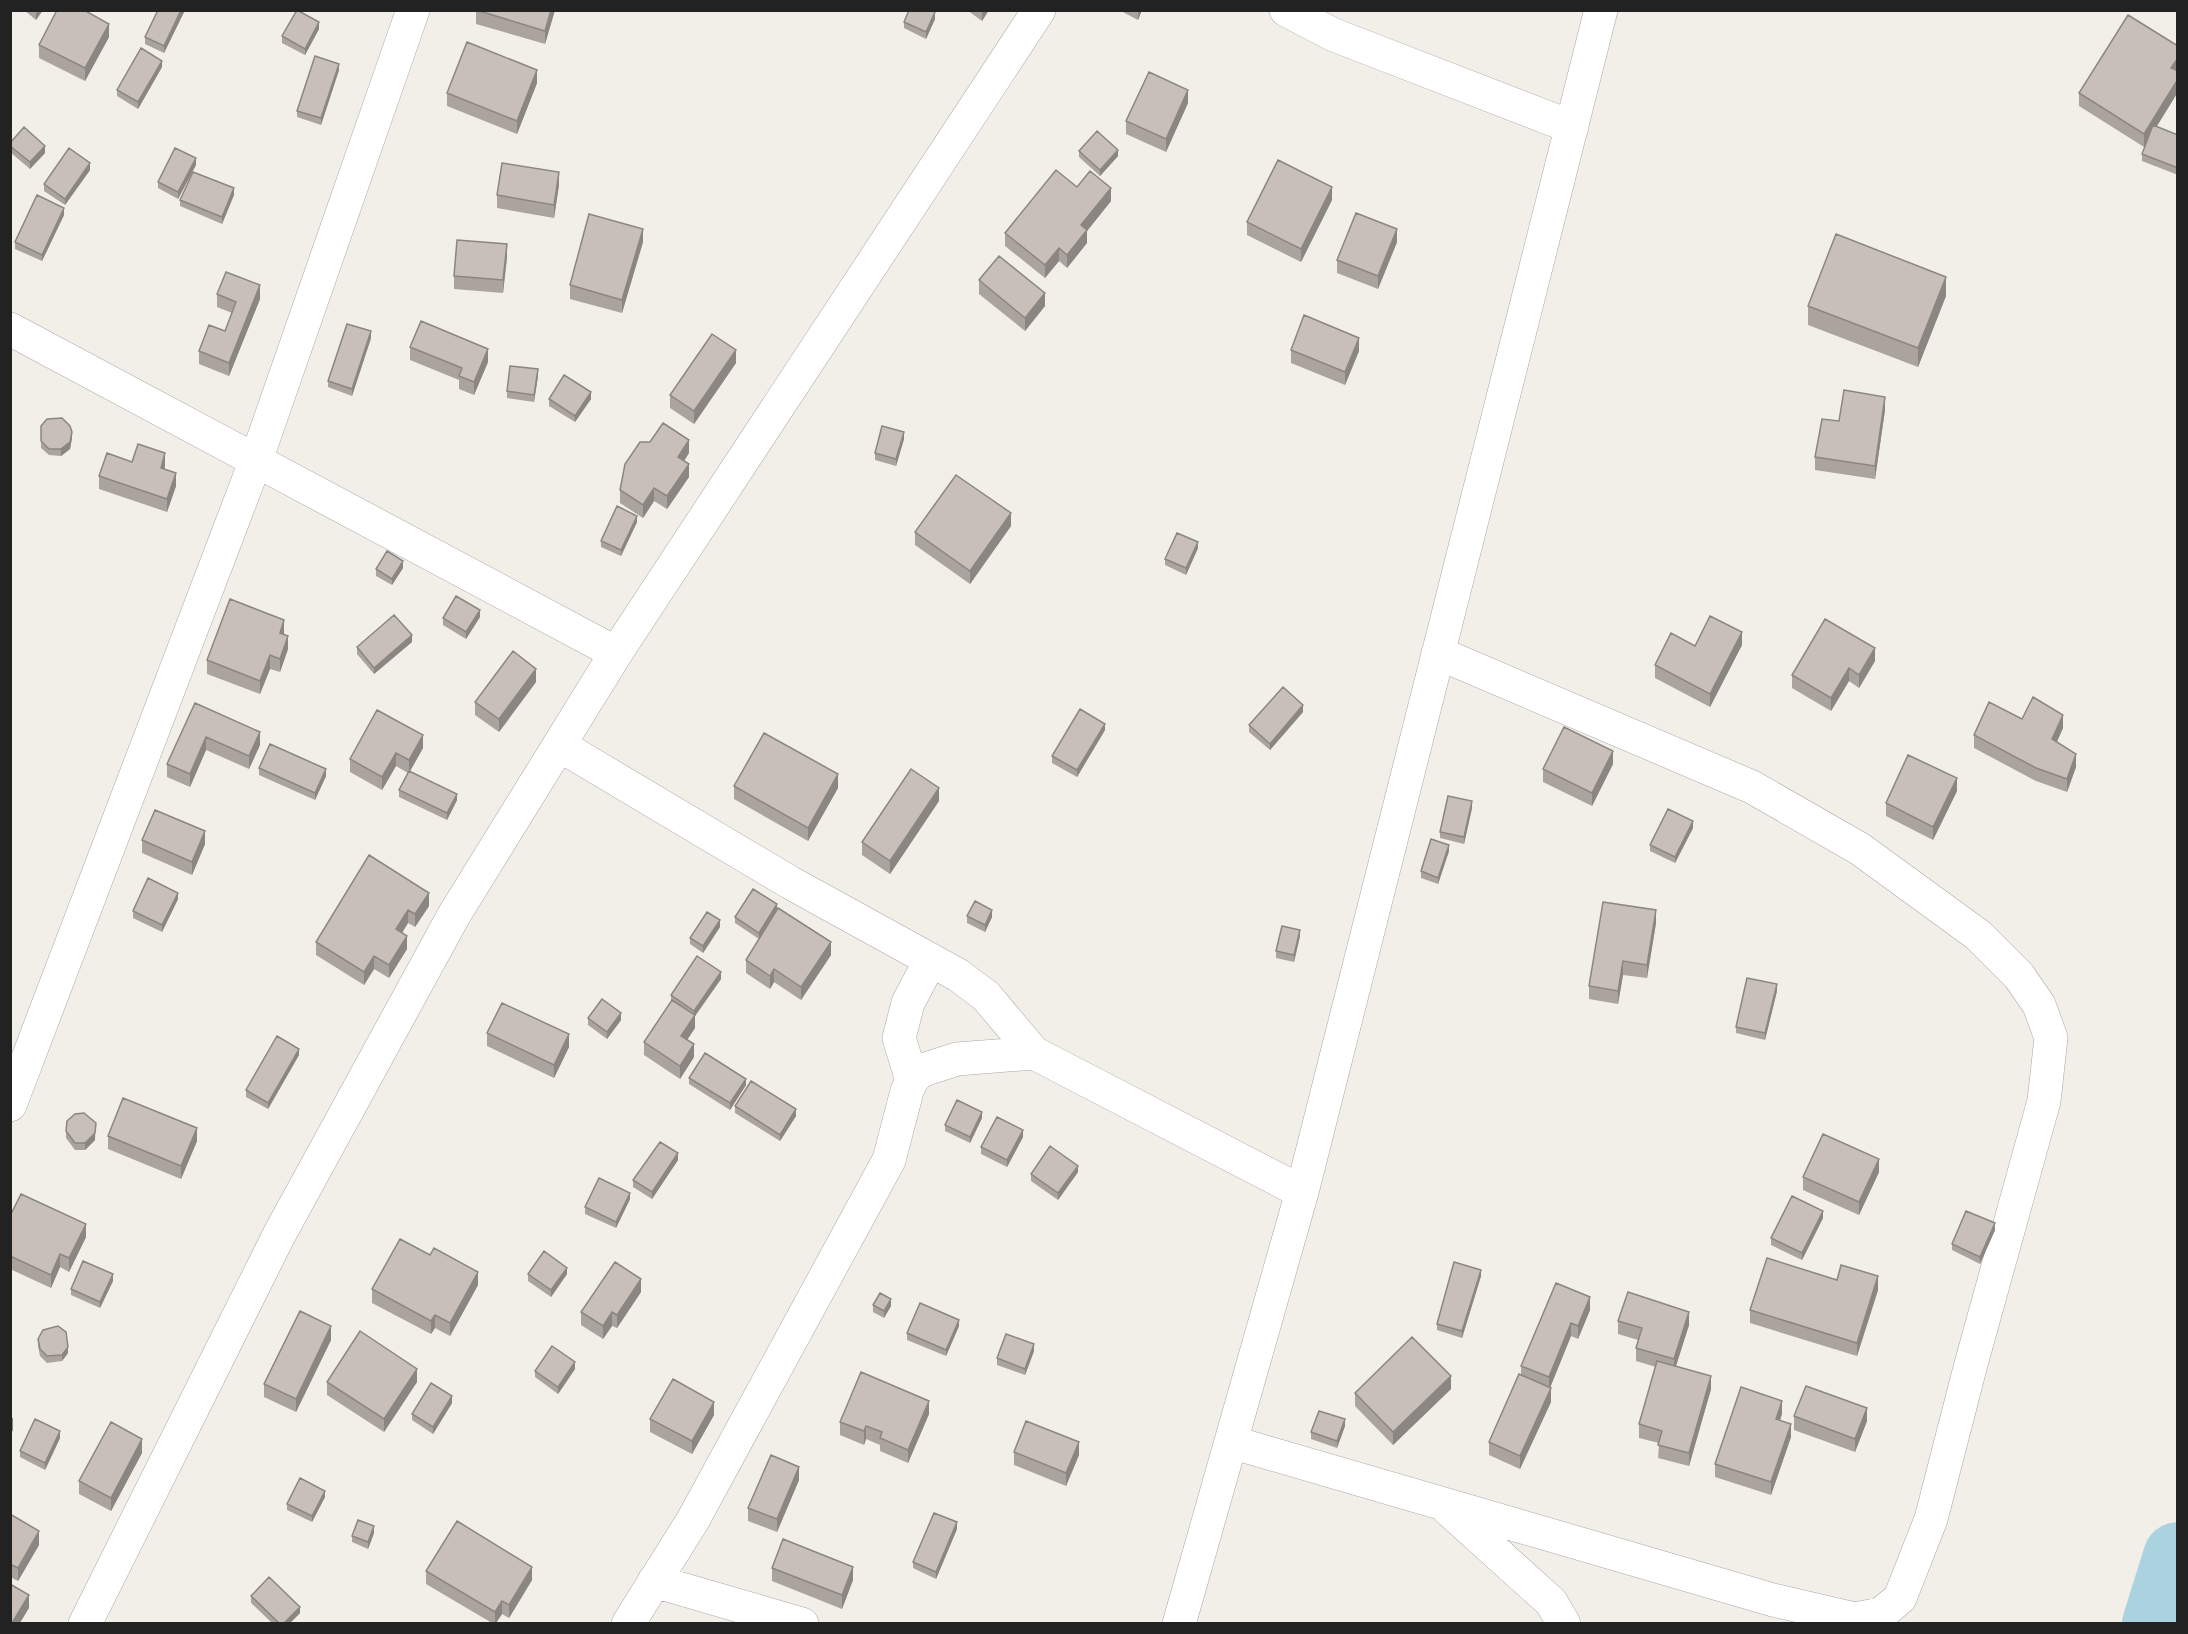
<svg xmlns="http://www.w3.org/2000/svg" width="2188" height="1634" font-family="Signika,sans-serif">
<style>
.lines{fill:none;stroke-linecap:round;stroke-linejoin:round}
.river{stroke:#aad3df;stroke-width:70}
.minor-casing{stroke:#a9a9a9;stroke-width:34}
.minor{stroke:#fff;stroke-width:33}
.wall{fill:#aba49e}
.shaded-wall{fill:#8b8681}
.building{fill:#c7bfb8;stroke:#8b8681;stroke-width:1.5}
</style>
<rect width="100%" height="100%" fill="#f2efe9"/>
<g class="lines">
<path class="river" d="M2157,1624L2178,1557"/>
<g class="minor-casing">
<path id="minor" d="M1286,10L1334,35L1572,127
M10,329L616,653
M559,745L791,883L958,975L986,996L1034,1053
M912,1080L899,1038L908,1003L930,961
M10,1105L256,460L413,10
M1231,1442L1773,1600L1855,1619L1881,1614L1900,1598L1931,1519L1971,1364L2044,1101L2051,1038L2039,1005L2019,976L1978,935L1860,849L1752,787L1438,653
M1448,1509L1551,1602L1564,1624
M654,1581L802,1624
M85,1624L279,1235L454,915L616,653L1039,10
M628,1624L693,1520L889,1160L907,1091L912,1080L920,1071L957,1059L1034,1053L1302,1192
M1179,1624L1302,1192L1601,10"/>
</g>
<use href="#minor" class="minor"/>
</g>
<path class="wall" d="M24,10H43L36,20Z
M185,10L164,53L145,44V37Z
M555,10L545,44L476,24V11Z
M967,10H989L982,21Z
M1119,10H1142L1138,20Z
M935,19L926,39L904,28V22Z
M319,29L305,55L282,43V36Z
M109,37L85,81L39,58V45Z
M2178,46V92L2156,127L2178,135V175L2142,161V154L2147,140L2144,147L2079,106V93Z
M162,67L138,109L117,96V90Z
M339,70L321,125L297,117V111Z
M537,83L517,134L447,106V93Z
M1188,103L1166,152L1126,134V121Z
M10,143L45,153L30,169L10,152Z
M1079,151L1118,156L1100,176L1079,157Z
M196,165L178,199L158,188V182Z
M90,170L65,205L44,191V184Z
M559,185L554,218L497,208V195Z
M1077,187L1111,201L1087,231V243L1067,268L1059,261L1045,278L1005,246V233Z
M234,195L222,224L180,206V200Z
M1332,200L1301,262L1247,235V222Z
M64,215L42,261L15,249V242Z
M643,242L622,313L570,299V285Z
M1397,242L1378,289L1337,273V260Z
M507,257L503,293L454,289V276Z
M979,280L1045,306L1025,331L979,294Z
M217,294L260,299L229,376L199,364V351L225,331L232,313L217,307Z
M1946,296L1918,367L1808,325V306Z
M371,338L352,396L328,387V381Z
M410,347L488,362L474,395L459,389V380L410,360Z
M1291,350L1359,351L1345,385L1291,363Z
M736,363L694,424L670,408V395Z
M538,376L534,402L507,398V391Z
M549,399H591L575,422L549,406Z
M1885,410L1875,479L1815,470V457Z
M41,426L72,438L70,449L61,456L49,455L41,448Z
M904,439L896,466L875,460V453Z
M689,453L684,461L689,477L667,509L654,501L643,518L620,503V490Z
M132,462L165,466V469L176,486L167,512L99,489V476Z
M637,522L621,556L601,547V541Z
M1011,526L970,584L915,545V532Z
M1198,548L1186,575L1165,565V559Z
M403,568L392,585L376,576V569Z
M480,617L466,639L443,625V618Z
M284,633L288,649L280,672L270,669L260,694L207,674V660Z
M412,642L374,674L357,654V647Z
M1742,645L1710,707L1655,678V665L1695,646Z
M1875,661L1859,688L1849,681L1831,711L1792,688V675Z
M536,682L499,732L475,715V702Z
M195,703L260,745L249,769L206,750L190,787L167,777V764Z
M1303,712L1270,750L1249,732V725Z
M2022,719L2063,728L2057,742L2076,767L2067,792L2036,781L1974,748V735Z
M1105,730L1077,777L1052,763V756Z
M423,748L410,771L457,800L447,820L399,797V790L408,773L396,766L382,790L350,772V759Z
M1613,764L1592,806L1543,782V769Z
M259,768L326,776L315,800L259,775Z
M734,786L838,788L808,841L734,799Z
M1957,791L1933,840L1886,816V803Z
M939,801L890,874L862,855V842Z
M1472,808L1464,844L1440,838V832Z
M1693,828L1675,863L1650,851V845Z
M142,840L205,844L192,875L142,853Z
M1449,851L1438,884L1421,878V871Z
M369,855L429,906L415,927L408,923L402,933L407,949L389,978L374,969L364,985L316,955V942Z
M178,899L162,932L133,918V911Z
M777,910L831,955L801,1000L774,982L770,989L746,973V960L759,939L735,923V917Z
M967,916L992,917L985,932L967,923Z
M1656,923L1647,978L1623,975L1618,1004L1589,999V986Z
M720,927L703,953L690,944V938Z
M1300,936L1294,962L1276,958V951Z
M721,979L695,1016V1028L687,1040L694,1057L680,1079L644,1055V1042L671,1002V995Z
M1777,991L1765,1040L1736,1033V1027Z
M588,1018L621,1020L607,1039L588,1025Z
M487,1033L569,1047L554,1078L487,1046Z
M299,1055L268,1109L246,1097V1090Z
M689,1078L746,1085L730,1110L689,1084Z
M735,1106L796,1116L780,1141L735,1113Z
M982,1118L970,1143L945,1131V1125Z
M96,1123L95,1140L85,1150H75L66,1138V1131Z
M108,1136L197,1141L181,1179L108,1149Z
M1023,1137L1007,1167L981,1154V1147Z
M678,1160L652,1199L633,1187V1180Z
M1078,1172L1058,1200L1031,1181V1174Z
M1879,1172L1859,1215L1803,1190V1177Z
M630,1199L616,1228L585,1214V1207Z
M10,1216L86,1237L69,1272L60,1267L51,1288L10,1269Z
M1823,1218L1802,1260L1771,1245V1238Z
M1995,1230L1980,1264L1952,1250V1244Z
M528,1274H567L551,1297L528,1281Z
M1481,1276L1462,1338L1437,1330V1324Z
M1837,1280L1878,1290L1857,1356L1750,1323V1310Z
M113,1281L100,1308L71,1295V1289Z
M1556,1283L1590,1310L1578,1339L1571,1336L1550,1388L1551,1402L1520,1469L1489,1455V1442L1521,1375V1366Z
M478,1285L450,1336L435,1328L431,1334L372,1303V1289Z
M641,1292L617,1328L612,1326L603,1339L581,1325V1312Z
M873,1305L891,1306L884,1318L873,1312Z
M1618,1321L1689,1325L1676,1366L1711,1389L1689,1466L1658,1458L1659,1443L1639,1438V1424L1656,1367L1636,1361V1348L1638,1340L1618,1334Z
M959,1326L946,1356L907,1340V1333Z
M38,1339L68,1353L62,1361L47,1363L40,1356L38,1346Z
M331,1340L296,1412L264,1397V1384Z
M1034,1351L1025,1375L997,1365V1358Z
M575,1369L558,1394L535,1377V1371Z
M327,1382H417L384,1432L327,1395Z
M1451,1389L1393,1445L1355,1406V1393Z
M452,1403L433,1434L412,1420V1414Z
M929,1414L908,1463L880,1451V1445L866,1439L864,1445L840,1435V1422Z
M1782,1414L1780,1420L1791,1437L1771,1495L1715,1477V1464Z
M714,1415L692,1454L650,1432V1419Z
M1794,1416L1867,1421L1855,1452L1794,1430Z
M1345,1426L1337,1448L1311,1439V1432Z
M60,1438L45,1470L20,1457V1451Z
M1014,1452L1079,1455L1066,1486L1014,1465Z
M142,1453L111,1511L79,1494V1481Z
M799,1480L777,1532L748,1521V1508Z
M325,1497L312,1522L287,1510V1504Z
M10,1514L39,1545L18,1581L10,1577Z
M957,1529L936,1579L913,1568V1562Z
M374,1533L368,1549L352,1542V1536Z
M772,1568L853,1580L842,1609L772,1581Z
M426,1571L532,1580L509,1618L502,1614L496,1623H492L426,1584Z
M251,1596L300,1613L290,1623H272L251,1603Z"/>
<path class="shaded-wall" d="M38,10H43L36,20V13Z
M181,10H185L164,53V46Z
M551,10H555L545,44V31Z
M982,10H989L982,21Z
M1139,10H1142L1138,20V13Z
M935,12V19L926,39V32Z
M319,22V29L305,55V49Z
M109,24V37L85,81V68Z
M2178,58V71L2171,68Z
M162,61V67L138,109V102Z
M339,64V70L321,125V118Z
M537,70V83L517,134V121Z
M2178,79V92L2144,147V134Z
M1188,90V103L1166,152V139Z
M45,146V153L30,169V162Z
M1118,150V156L1100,176V170Z
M196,158V165L178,199V192Z
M90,163V170L65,205V199Z
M559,172V185L554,218V205Z
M1332,187V200L1301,262V249Z
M234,188V195L222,224V217Z
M1111,188V201L1087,231V243L1067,268V255L1081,225Z
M64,208V215L42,261V255Z
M643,229V242L622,313V300Z
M1397,229V242L1378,289V276Z
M507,244V257L503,293V280Z
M1059,248V261L1045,278V265Z
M1946,277V296L1918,367V348Z
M260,285V299L229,376V363Z
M1045,293V306L1025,331V318Z
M371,331V338L352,396V389Z
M1359,338V351L1345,385V372Z
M488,349V362L474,395V382Z
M736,350V363L694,424V411Z
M538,369V376L534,402V395Z
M591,392V399L575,422V416Z
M1885,397V410L1875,479V466Z
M72,432V438L70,449L61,456V449Z
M904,432V439L896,466V459Z
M689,440V453L678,470V457Z
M165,453V466L161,481V468Z
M689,464V477L667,509V496Z
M176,473V486L167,512V499Z
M654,488V501L643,518V505Z
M1011,513V526L970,584V571Z
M637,516V522L621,556V550Z
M1198,542V548L1186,575V568Z
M403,561V568L392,585V579Z
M480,610V617L466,639V632Z
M284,620V633L280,646V633Z
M1742,632V645L1710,707V694Z
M412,635V642L374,674V668Z
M288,636V649L280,672V659Z
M1875,648V661L1859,688V675Z
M270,655V669L260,694V681Z
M1849,668V681L1831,711V698Z
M536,669V682L499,732V719Z
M1303,705V712L1270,750V744Z
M2063,715V728L2052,752V739Z
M1105,724V730L1077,777V770Z
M260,732V745L249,769V756Z
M423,735V748L409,773V760Z
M206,737V750L190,787V774Z
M1613,751V764L1592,806V793Z
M396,753V766L382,790V777Z
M2076,754V767L2067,792V779Z
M326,769V776L315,800V793Z
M838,774V788L808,841V828Z
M1957,778V791L1933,840V827Z
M939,788V801L890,874V861Z
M457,794V800L447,820V813Z
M1472,801V808L1464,844V837Z
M1693,821V828L1675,863V857Z
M205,831V844L192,875V862Z
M1449,845V851L1438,884V878Z
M178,893V899L162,932V925Z
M429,893V906L415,927V914Z
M777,904V911L759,939V933Z
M408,910V923L396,942V929Z
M992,910V917L985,932V925Z
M1656,910V923L1647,978V965Z
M720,920V927L703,953V946Z
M1300,930V936L1294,962V955Z
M407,936V949L389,978V965Z
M831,942V955L801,1000V987Z
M374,956V969L364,985V972Z
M1623,961V975L1618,1004V991Z
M774,969V982L770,989V976Z
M721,972V979L695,1016V1028L681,1049V1036L694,1017V1011Z
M1777,984V991L1765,1040V1033Z
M621,1013V1020L607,1039V1032Z
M569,1034V1047L554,1078V1065Z
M694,1044V1057L680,1079V1066Z
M299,1049V1055L268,1109V1103Z
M746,1079V1085L730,1110V1103Z
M796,1109V1116L780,1141V1135Z
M982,1112V1118L970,1143V1137Z
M197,1128V1141L181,1179V1166Z
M1023,1130V1137L1007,1167V1160Z
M95,1133V1140L85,1150V1143Z
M678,1153V1160L652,1199V1192Z
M1879,1159V1172L1859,1215V1202Z
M1078,1166V1172L1058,1200V1193Z
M630,1193V1199L616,1228V1222Z
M1823,1211V1218L1802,1260V1253Z
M1995,1223V1230L1980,1264V1257Z
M86,1224V1237L69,1272V1258Z
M60,1254V1267L51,1288V1275Z
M567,1268V1274L551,1297V1290Z
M1481,1270V1276L1462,1338V1331Z
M478,1272V1285L450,1336V1323Z
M113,1274V1281L100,1308V1302Z
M1878,1276V1290L1857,1356V1343Z
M641,1279V1292L617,1328V1315Z
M1590,1297V1310L1578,1339V1326Z
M891,1299V1306L884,1318V1311Z
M612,1312V1326L603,1339V1326Z
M1689,1312V1325L1674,1372V1359Z
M435,1315V1328L431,1334V1321Z
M959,1320V1326L946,1356V1350Z
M1571,1323V1336L1549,1390V1377Z
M331,1326V1340L296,1412V1399Z
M1034,1344V1351L1025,1375V1369Z
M68,1347V1353L62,1361V1355Z
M575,1362V1369L558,1394V1387Z
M417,1369V1382L384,1432V1419Z
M1451,1376V1389L1393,1445V1432Z
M1711,1376V1389L1689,1466V1453Z
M1551,1388V1402L1520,1469V1456Z
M452,1396V1403L433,1434V1427Z
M929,1401V1414L908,1463V1450Z
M1782,1401V1414L1776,1432V1419Z
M714,1402V1415L692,1454V1441Z
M1867,1408V1421L1855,1452V1439Z
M13,1417V1430L10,1436V1422Z
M1345,1419V1426L1337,1448V1441Z
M1791,1424V1437L1771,1495V1482Z
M866,1426V1439L864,1445V1431Z
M60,1431V1438L45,1470V1463Z
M142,1439V1453L111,1511V1498Z
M1079,1442V1455L1066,1486V1473Z
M799,1467V1480L777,1532V1519Z
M325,1491V1497L312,1522V1516Z
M957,1522V1529L936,1579V1572Z
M374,1526V1533L368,1549V1542Z
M39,1531V1545L18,1581V1568Z
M532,1567V1580L509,1618V1605Z
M853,1567V1580L842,1609V1595Z
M29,1595V1608L20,1623H12Z
M502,1601V1614L496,1623H495V1612Z
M300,1607V1613L290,1623H284Z"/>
<path class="building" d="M57,10H84L109,24L85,68L39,45Z
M158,10H181L164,46L145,37Z
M297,10L319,22L305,49L282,36Z
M476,10H551L545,31Z
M909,10H931L935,12L926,32L904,22Z
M2128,15L2178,46V58L2171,68L2178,71V79L2144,134L2079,93Z
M467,42L537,70L517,121L447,93Z
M141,48L162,61L138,102L117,90Z
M315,56L339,64L321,118L297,111Z
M1149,72L1188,90L1166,139L1126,121Z
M2153,125L2178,135V168L2142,154Z
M24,127L45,146L30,162L10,146V143Z
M1097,131L1118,150L1100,170L1079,151Z
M69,148L90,163L65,199L44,184Z
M175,148L196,158L178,192L158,182Z
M1278,160L1332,187L1301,249L1247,222Z
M502,163L559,172L554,205L497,195Z
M1056,170L1077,187L1090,171L1111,188L1081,225L1087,230L1067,255L1059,248L1045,265L1005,233Z
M193,172L234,188L222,217L180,200Z
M37,195L64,208L42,255L15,242Z
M1356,213L1397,229L1378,276L1337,260Z
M589,214L643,229L622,300L570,285Z
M1836,234L1946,277L1918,348L1808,306Z
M457,240L507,244L503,280L454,276Z
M999,256L1045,293L1025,318L979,280Z
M226,272L260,285L229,363L199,351L209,325L225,331L236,302L217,294Z
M1304,315L1359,338L1345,372L1291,350Z
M421,321L488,349L474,382L459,376L462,368L410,347Z
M347,324L371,331L352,389L328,381Z
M712,334L736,350L694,411L670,395Z
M510,366L538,369L534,395L507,391Z
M564,375L591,392L575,416L549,399Z
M1844,390L1885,397L1875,466L1815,457L1822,419L1839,421Z
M62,418L70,426L72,432L70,442L61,449H49L41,441V426L47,419Z
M663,423L689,440L678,457L689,464L667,496L654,488L643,505L620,490L625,464L640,442H650Z
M882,426L904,432L896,459L875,453Z
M138,444L165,453L161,468L176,473L167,499L99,476L107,453L132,462Z
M956,475L1011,513L970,571L915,532Z
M617,506L637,516L621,550L601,541Z
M1177,533L1198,542L1186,568L1165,559Z
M387,551L403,561L392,579L376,569Z
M456,596L480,610L466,632L443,618Z
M230,599L284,620L280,633L288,636L280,659L270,655L260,681L207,660Z
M394,615L412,635L374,668L357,647Z
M1710,616L1742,632L1710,694L1655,665L1671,633L1695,646Z
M1825,619L1875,648L1859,675L1849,668L1831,698L1792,675Z
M513,651L536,669L499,719L475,702Z
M1283,687L1303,705L1270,744L1249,725Z
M2033,697L2063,715L2052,739L2076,754L2067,779L2036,768L1974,735L1989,702L2022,719Z
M195,703L260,732L249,756L206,737L190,774L167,764Z
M1080,709L1105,724L1077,770L1052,756Z
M377,710L423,735L409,760L396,753L382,777L350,759Z
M1564,727L1613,751L1592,793L1543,769Z
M764,733L838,774L808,828L734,786Z
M270,744L326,769L315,793L259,768Z
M1908,755L1957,778L1933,827L1886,803Z
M911,769L939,788L890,861L862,842Z
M409,771L457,794L447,813L399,790Z
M1448,796L1472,801L1464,837L1440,832Z
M1668,809L1693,821L1675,857L1650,845Z
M155,810L205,831L192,862L142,840Z
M1431,839L1449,845L1438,878L1421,871Z
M369,855L429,893L415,914L408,910L396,929L407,936L389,965L374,956L364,972L316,942Z
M148,878L178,893L162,925L133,911Z
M753,889L777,904L759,933L735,917Z
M975,901L992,910L985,925L967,916Z
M1603,902L1656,910L1647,965L1623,961L1618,991L1589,986Z
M778,908L831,942L801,987L774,969L770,976L746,960Z
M707,912L720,920L703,946L690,938Z
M1282,926L1300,930L1294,955L1276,951Z
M697,956L721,972L694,1011L671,995Z
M1747,978L1777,984L1765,1033L1736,1027Z
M602,999L621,1013L607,1032L588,1018Z
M672,1000L695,1015L681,1036L694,1044L680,1066L644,1042Z
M502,1003L569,1034L554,1065L487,1033Z
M277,1036L299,1049L268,1103L246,1090Z
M705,1053L746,1079L730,1103L689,1078Z
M751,1081L796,1109L780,1135L735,1106Z
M123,1098L197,1128L181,1166L108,1136Z
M957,1100L982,1112L970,1137L945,1125Z
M84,1113L96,1123L95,1133L85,1143H75L66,1131L67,1121L75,1114Z
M997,1117L1023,1130L1007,1160L981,1147Z
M1823,1134L1879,1159L1859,1202L1803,1177Z
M660,1142L678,1153L652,1192L633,1180Z
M1050,1146L1078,1166L1058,1193L1031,1174Z
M599,1178L630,1193L616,1222L585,1207Z
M21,1194L86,1224L69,1258L60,1254L51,1275L10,1256V1216Z
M1792,1196L1823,1211L1802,1253L1771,1238Z
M1966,1211L1995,1223L1980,1257L1952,1244Z
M400,1239L430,1255L434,1248L478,1272L450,1323L435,1315L431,1321L372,1289Z
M544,1251L567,1268L551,1290L528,1274Z
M1767,1258L1837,1280L1841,1265L1878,1276L1857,1343L1750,1310Z
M83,1261L113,1274L100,1302L71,1289Z
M615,1262L641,1279L617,1315L612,1312L603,1326L581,1312Z
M1454,1262L1481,1270L1462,1331L1437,1324Z
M1556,1283L1590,1297L1578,1326L1571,1323L1549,1377L1521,1366Z
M1628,1292L1689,1312L1674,1359L1636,1348L1642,1328L1618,1321Z
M880,1293L891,1299L884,1311L873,1305Z
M920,1303L959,1320L946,1350L907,1333Z
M300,1311L331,1326L296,1399L264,1384Z
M58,1326L66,1332L68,1347L62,1355L47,1356L40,1349L38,1339L43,1330Z
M360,1331L417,1369L384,1419L327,1382Z
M1006,1334L1034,1344L1025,1369L997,1358Z
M1412,1337L1451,1376L1393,1432L1355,1393Z
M552,1346L575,1362L558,1387L535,1371Z
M1657,1361L1711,1376L1689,1453L1658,1445L1662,1431L1639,1424Z
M861,1372L929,1401L908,1450L880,1438L882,1432L866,1426L864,1431L840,1422Z
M1519,1374L1551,1388L1520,1456L1489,1442Z
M673,1379L714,1402L692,1441L650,1419Z
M431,1383L452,1396L433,1427L412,1414Z
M1806,1386L1867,1408L1855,1439L1794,1416Z
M1741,1387L1782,1401L1776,1419L1791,1424L1771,1482L1715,1464Z
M1319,1411L1345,1419L1337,1441L1311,1432Z
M35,1419L60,1431L45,1463L20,1451Z
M1026,1421L1079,1442L1066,1473L1014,1452Z
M111,1422L142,1439L111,1498L79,1481Z
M771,1455L799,1467L777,1519L748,1508Z
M300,1478L325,1491L312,1516L287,1504Z
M934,1513L957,1522L936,1572L913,1562Z
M10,1514L39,1531L18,1568L10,1564Z
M358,1520L374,1526L368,1542L352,1536Z
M457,1521L532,1567L509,1605L502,1601L495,1612L426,1571Z
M783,1539L853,1567L842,1595L772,1568Z
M269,1577L300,1607L284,1623H279L251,1596Z
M10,1584L29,1595L12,1623H10Z"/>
<rect width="2188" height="1634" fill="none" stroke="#222222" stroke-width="24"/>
</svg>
